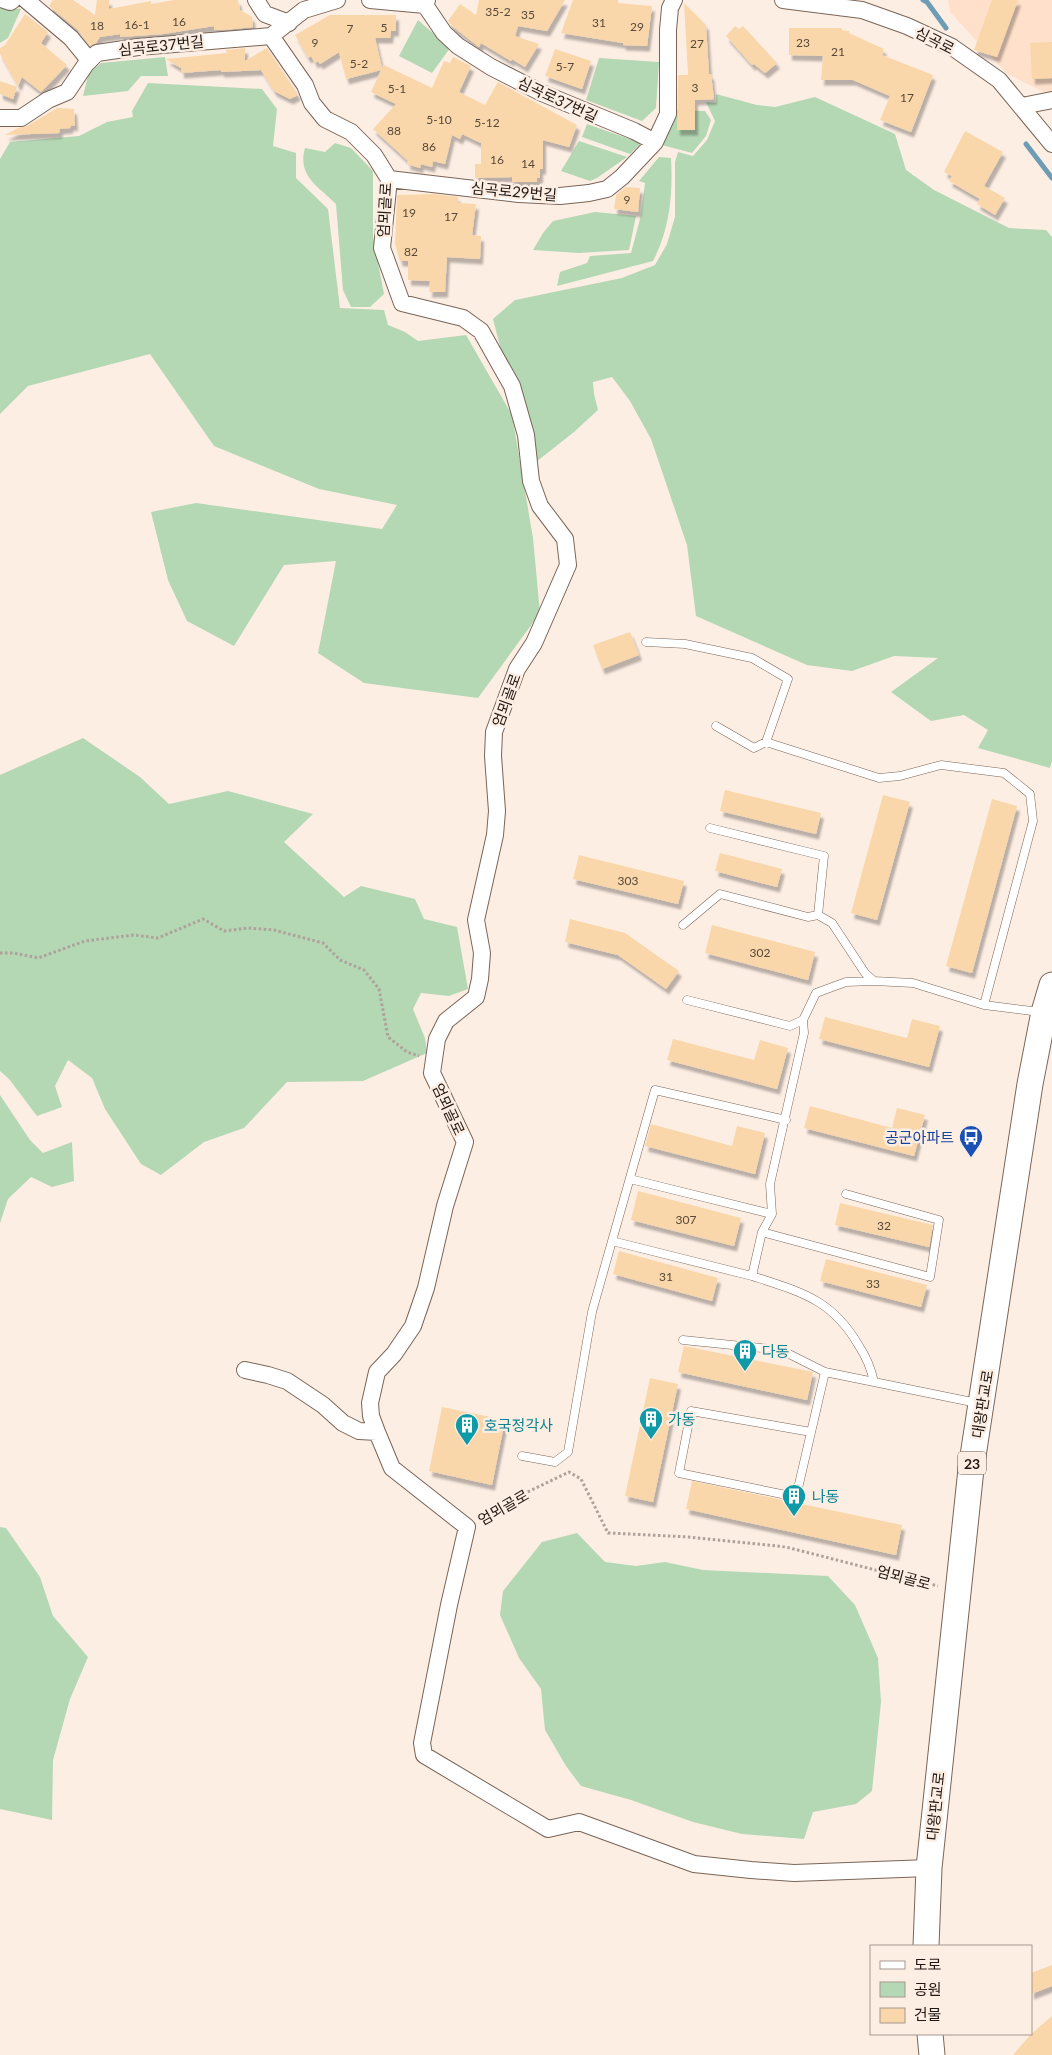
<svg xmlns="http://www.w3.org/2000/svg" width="1052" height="2055" font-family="Lato,'Noto Sans KR',sans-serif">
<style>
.built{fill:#ffe0cb}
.green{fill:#b4d7b4}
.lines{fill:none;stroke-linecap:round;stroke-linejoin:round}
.stream{stroke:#6e9cb4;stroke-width:5}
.building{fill:#f9d7aa;filter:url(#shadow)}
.lane-casing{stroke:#7a6557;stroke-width:9}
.street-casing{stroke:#7a6557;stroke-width:18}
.primary-casing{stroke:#7a6557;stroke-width:27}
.path{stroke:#aea199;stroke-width:3;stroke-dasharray:2.5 2.5;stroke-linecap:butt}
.lane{stroke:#fff;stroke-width:8}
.street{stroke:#fff;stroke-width:16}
.primary{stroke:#fff;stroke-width:25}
.labels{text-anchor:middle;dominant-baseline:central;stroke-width:5;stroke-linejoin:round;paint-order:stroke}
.number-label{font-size:12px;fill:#574839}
.shield{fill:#fdeee4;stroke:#635852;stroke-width:1}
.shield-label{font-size:14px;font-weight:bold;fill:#211813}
.street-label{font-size:15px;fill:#211813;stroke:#fdeee4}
.transit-label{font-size:15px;fill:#164399;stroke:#fdeee4;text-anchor:end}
.culture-label{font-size:15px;fill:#0d838f;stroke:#fdeee4;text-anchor:start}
</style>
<defs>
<filter id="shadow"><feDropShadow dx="3" dy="5.5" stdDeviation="1" flood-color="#0004"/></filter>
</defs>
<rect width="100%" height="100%" fill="#fdeee4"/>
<path class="built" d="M948,0H1052V93H1046L1007,74L950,12Z"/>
<path class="green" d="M0,7L21,9L8,38L0,43Z
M418,20L450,48L432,73L399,56Z
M165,57L168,76H141L128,91L83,96L89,72L101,63Z
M599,58L659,62L656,108L642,121L586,100Z
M148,83L262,89L277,109L273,146L296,153V178L328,209L340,308L384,310L388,325L405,332L418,341L466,335L512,415L533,538L540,613L478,698L364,683L318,653L336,561L284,565L234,646L187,621L168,580L151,512L196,503L382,529L397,505L319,489L214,446L150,354L28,386L0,414V159L10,142L79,136L107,122L133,117L132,111Z
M716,94L757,105L775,107L815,97L895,134L906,170L934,190L1009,228L1046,230L1052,237V761L1050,768L978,748L988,730L964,715L931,721L891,692L938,658L894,656L852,671L807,665L696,616L687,545L651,439L630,401L612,377L593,382L594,394L598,410L574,432L536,462L501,350L493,319L515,300L622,278L655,265L667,244L675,217V162L678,152L693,156L707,140L715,121L706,102L716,103Z
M675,110L705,111L711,120L706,136L692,153L662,145Z
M587,124L641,143L630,154L582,137Z
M579,141L627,157L597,178L590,181L561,171Z
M335,143L351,148L373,171V237L384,294L370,307H351L343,290L336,204C318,186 297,176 305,148L325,152Z
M659,157L671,158C673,194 670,229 653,261L557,286L560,272L587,263L590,256L631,253L640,219L645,183L639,181Z
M595,212L636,216L629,250L579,253L533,250L543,233L553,221Z
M83,738L140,777L169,804L228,791L313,814L284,842L344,897L361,886L415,899L424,919L457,927L468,989L449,996L421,993L413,1009L425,1038L427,1053L363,1081L287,1082L244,1128L204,1142L161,1175L141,1164L105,1109L92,1078L68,1060L55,1086L62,1107L37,1116L9,1079L0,1071V775Z
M0,1095L30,1140L43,1153L72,1142L74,1181L52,1187L31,1177L8,1199L0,1223Z
M0,1527L6,1528L40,1577L53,1616L88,1657L70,1699L53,1760L52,1820L0,1809Z
M577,1533L605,1562L636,1566L665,1562L703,1570L828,1576L855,1605L878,1658L881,1702L872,1791L856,1804L813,1812L804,1839L742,1834L693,1822L631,1800L581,1786L566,1766L545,1730L541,1689L519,1658L500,1615L503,1591L542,1542Z"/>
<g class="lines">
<path class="stream" d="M923,0L927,2L946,28
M1026,144L1052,178"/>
</g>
<path class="building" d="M53,0H73L95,15L97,0H109V9L151,1V4L174,0H238L240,10L252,17L253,27L223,30H214V26L163,34L120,37V34L100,37L96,43L90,46L78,30L49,6Z
M479,0H565L547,31L518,26L515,36L539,44L525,67L512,59L511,61L481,43L479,47L452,26L448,21L460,4L476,15Z
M573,0H618V3L652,6L647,46L623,45V43L561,33Z
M992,0H1018L997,57L974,50Z
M684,3L706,25L709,74H711L714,99L695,100V130H677L678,75H688Z
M25,14L48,32L41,43L67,65L41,92L22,77L18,86L0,54V48L5,45Z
M330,15H396V31H391L390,38H375L382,68L384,65L432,88L444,61L450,63L453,57L471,66L459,92L485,105L498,82L577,125L569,147L543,140V169H540V178H537V182H512V177L475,178V164H481V143L462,134L460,139L452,135L445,164L433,161L432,167L421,164L420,168L407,164L408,161L373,129L396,104L371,92L381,70L346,79L339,52L320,64L318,61L315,63L311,56L308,58L295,35Z
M735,26L739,29L743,26L777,63L765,73L754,64L752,65L726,36Z
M789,28H842V30L849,31V33L884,49L882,55L933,75L911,132L880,120L890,96L853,80H821L823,56L789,55Z
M1052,42V78L1032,79L1030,43Z
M245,48V61L267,48L298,95L290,99L274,91L261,70L221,72V70L181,73V68L166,59L227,53L226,50Z
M555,49L591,61L582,89L545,76Z
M0,81L17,87L13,99L0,94Z
M57,108L74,109L75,126L71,125L70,128L60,129L59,133L5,135L18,128L27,126Z
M965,131L1003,152L984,186L1005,198L995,215L977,204L980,199L949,181L952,176L944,172Z
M626,187L640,188L638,212L614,209L616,195Z
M434,194L458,197V203L476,204L472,235L481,236L480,259L447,257L445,292H429L430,281L408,280V261H400L395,244L397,195Z
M630,632L639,655L602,669L593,645Z
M725,790L821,813L816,834L720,811Z
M883,795L910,802L877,920L851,913Z
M992,799L1017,806L972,973L946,966Z
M720,853L782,869L777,887L715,871Z
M579,855L684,881L678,904L573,879Z
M570,919L625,933L679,971L666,989L618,955L565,942Z
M712,925L815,952L808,980L705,953Z
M825,1017L907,1038L912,1019L940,1026L929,1067L819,1039Z
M673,1039L754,1060L760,1040L788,1048L777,1089L667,1060Z
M810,1106L892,1128L897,1108L925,1115L914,1156L804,1128Z
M651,1124L732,1146L737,1126L765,1133L755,1174L645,1146Z
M638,1191L741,1218L734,1246L631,1220Z
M840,1203L933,1225L929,1247L835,1225Z
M619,1251L718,1278L712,1301L613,1274Z
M826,1259L927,1285L921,1307L820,1281Z
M684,1346L813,1372L807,1400L678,1372Z
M650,1378L678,1384L653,1502L625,1496Z
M442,1407L505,1420L492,1485L429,1471Z
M692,1481L902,1525L896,1555L686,1509Z
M1052,1965V1986L1031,1994V1973Z
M1052,2016V2055H1013L1031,2034Z"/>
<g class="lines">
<g class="lane-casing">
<path id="lane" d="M646,642L685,644L752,658L788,679L766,742L879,778L900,776L941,765L1004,773L1030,794L1033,821L984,1005
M716,726L754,748L766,742
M710,828L824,856L818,915L832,923L865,973L874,981
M683,925L720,894L808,917L818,915
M687,1000L790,1026L803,1020L816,993L846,982L874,981L913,983L984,1005L1040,1012
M630,1179L772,1214
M762,1232L930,1277L939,1220L846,1194
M612,1241L655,1090L786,1120
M752,1276C801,1292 832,1299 859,1346C867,1358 871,1368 874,1382
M683,1340L781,1350L825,1372L977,1403
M811,1432L691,1411L679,1473L796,1497L825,1372
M522,1456L555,1462L568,1452L592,1312L612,1241L752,1276L762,1232L772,1214L770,1184L804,1033L803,1020"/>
</g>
<g class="street-casing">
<path id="street" d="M4,0L10,2L13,0
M26,0L71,38L89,60
M256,0L265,14L289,23
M370,0L425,5L427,0
M783,0L862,10L907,26L952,47L999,80L1052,144
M425,5L444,33L458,46L491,67L542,93L634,131L655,142
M271,36L305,85L312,103L325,119L351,132L374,155L389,179L382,248L402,303L463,318L481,331L512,386L526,435L531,481L540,506L565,539L568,565L534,643L517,669L494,732L493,756L497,811L495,835L476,920L482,953L480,979L476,997L446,1021L437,1039L432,1073L465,1142L445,1206L426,1288L413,1326L394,1354L377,1372L370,1403L371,1416L377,1432L392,1468L467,1527L449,1605L422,1743L424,1755L548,1829L579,1822L694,1864L751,1870L794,1873L929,1868
M1022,106L1052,100
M0,118H21L48,100L67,92L86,64L97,53L138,47L271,36L304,10L337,0
M389,179L519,194L560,196L589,193L607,189L622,177L655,142L668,114V30L670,8L674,0
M245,1370L268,1375L287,1381L323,1405L343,1423L359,1431L377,1432"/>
</g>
<g class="primary-casing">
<path id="primary" d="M926,1946L929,1868L971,1469L1030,1084L1044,1012L1052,985
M930,2034L932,2055"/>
</g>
<path class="path" d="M0,953H14L38,958L85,941L134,935L158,938L203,919L224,931L248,928L274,930L323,943L340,960L364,970L379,989L388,1037L407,1052L419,1056
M480,1519L511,1500L569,1472L581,1479L608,1533L689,1537L786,1547L938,1586"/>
<use href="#lane" class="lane"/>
<use href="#street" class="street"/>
<use href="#primary" class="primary"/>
</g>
<defs>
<g id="bus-pin" transform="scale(1.25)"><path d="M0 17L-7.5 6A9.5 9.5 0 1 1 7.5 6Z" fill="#1a4fb4" stroke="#fdeee4"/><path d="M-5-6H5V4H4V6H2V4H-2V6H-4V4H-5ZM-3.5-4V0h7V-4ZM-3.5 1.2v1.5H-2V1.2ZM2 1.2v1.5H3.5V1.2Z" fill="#fff"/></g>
<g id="building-pin" transform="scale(1.25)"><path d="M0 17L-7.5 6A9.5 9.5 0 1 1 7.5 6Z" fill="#0f9aa8" stroke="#fdeee4"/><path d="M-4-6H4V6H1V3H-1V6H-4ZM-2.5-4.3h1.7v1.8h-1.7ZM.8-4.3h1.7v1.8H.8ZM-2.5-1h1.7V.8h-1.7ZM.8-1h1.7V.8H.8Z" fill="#fff"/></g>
</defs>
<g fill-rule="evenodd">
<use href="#bus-pin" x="971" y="1137"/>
<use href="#building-pin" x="745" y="1351"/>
<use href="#building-pin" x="651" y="1419"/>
<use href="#building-pin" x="467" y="1425"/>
<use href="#building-pin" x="794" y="1496"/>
</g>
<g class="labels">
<g class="number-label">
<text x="498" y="11">35-2</text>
<text x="528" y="14">35</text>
<text x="179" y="21">16</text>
<text x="599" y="22">31</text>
<text x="137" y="24">16-1</text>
<text x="97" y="25">18</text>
<text x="637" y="26">29</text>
<text x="384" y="27">5</text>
<text x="350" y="28">7</text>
<text x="315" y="42">9</text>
<text x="803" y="42">23</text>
<text x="697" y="43">27</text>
<text x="838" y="51">21</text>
<text x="359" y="63">5-2</text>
<text x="565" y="66">5-7</text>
<text x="695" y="87">3</text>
<text x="397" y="88">5-1</text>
<text x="907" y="97">17</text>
<text x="439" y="119">5-10</text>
<text x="487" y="122">5-12</text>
<text x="394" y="130">88</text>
<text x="429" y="146">86</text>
<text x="497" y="159">16</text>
<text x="528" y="163">14</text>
<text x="627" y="199">9</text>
<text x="409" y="212">19</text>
<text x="451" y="216">17</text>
<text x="411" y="251">82</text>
<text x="628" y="880">303</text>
<text x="760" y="952">302</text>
<text x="686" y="1219">307</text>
<text x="884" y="1225">32</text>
<text x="666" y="1276">31</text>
<text x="873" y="1283">33</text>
</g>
<rect class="shield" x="958" y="1451.5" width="28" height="23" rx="4"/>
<g class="shield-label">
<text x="972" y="1463">23</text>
</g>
<g class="street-label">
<text transform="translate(935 40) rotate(27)">심곡로</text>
<text transform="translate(161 45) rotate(-6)">심곡로37번길</text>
<text transform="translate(558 99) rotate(25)">심곡로37번길</text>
<text transform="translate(514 191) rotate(5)">심곡로29번길</text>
<text transform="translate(384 210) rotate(-87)">엄뫼골로</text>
<text transform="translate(506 700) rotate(-70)">엄뫼골로</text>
<text transform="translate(449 1109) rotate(65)">엄뫼골로</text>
<text transform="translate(982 1404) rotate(-81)">대왕판교로</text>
<text transform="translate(503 1507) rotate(-30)">엄뫼골로</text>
<text transform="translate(904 1577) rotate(15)">엄뫼골로</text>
<text transform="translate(935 1806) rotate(-84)">대왕판교로</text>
</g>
<g class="transit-label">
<text x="954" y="1137">공군아파트</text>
</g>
<g class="culture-label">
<text x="762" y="1351">다동</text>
<text x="668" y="1419">가동</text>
<text x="484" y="1425">호국정각사</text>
<text x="812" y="1496">나동</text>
</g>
</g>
<rect x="870" y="1945" width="162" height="90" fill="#fdeee4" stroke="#a59890"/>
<rect x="880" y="1961" width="25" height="8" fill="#ffffff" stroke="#a59890"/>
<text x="914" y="1970" font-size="15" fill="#211813">도로</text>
<rect x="880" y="1982" width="25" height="15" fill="#b4d7b4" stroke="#a59890"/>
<text x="914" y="1995" font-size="15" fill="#211813">공원</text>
<rect x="880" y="2008" width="25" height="15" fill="#f9d7aa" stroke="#a59890"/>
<text x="914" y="2020" font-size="15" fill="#211813">건물</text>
</svg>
